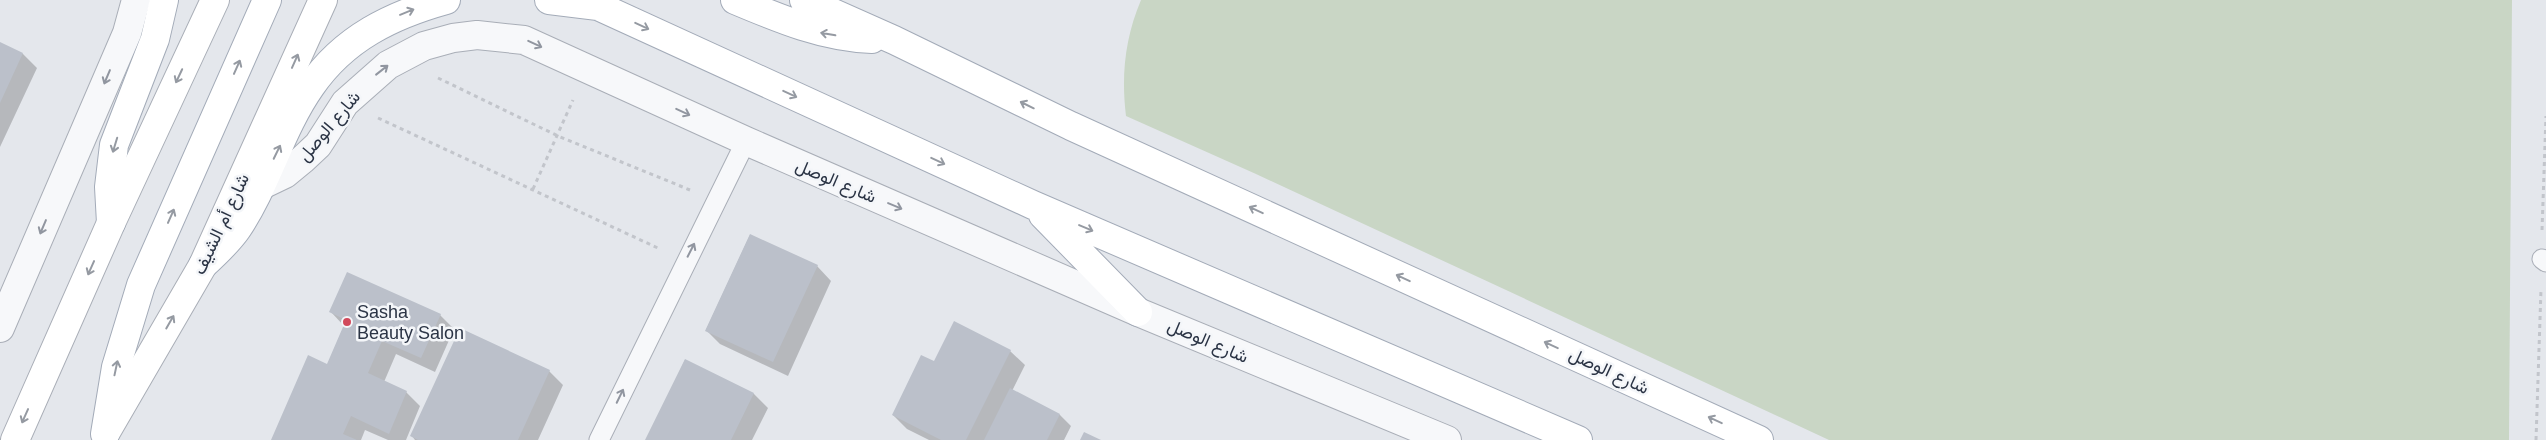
<svg xmlns="http://www.w3.org/2000/svg" width="2546" height="440" font-family="Helvetica,Vazirmatn,sans-serif">
<style>
.green{fill:#c9d6c5}
.shadow{fill:#0003}
.building{fill:#bbc0ca}
.lines{fill:none;stroke-linecap:round;stroke-linejoin:round}
.service-casing{stroke:#a9aeb7;stroke-width:21}
.minor-casing{stroke:#a9aeb7;stroke-width:30}
.secondary-casing{stroke:#a9aeb7;stroke-width:30}
.primary-casing{stroke:#a3abb8;stroke-width:30}
.path{stroke:#c2c5cb;stroke-width:3;stroke-dasharray:4 4;stroke-linecap:butt}
.service{stroke:#f7f8fa;stroke-width:19}
.minor{stroke:#f7f8fa;stroke-width:28}
.secondary{stroke:#fff;stroke-width:28}
.primary{stroke:#fff;stroke-width:28}
.oneway{stroke:#959aa2}
.oneway2{stroke:#9196a0}
.poi-dot{fill:#d1495b;stroke:#f4f6f9;stroke-width:2}
.labels{text-anchor:middle;dominant-baseline:central;stroke-width:5;stroke-linejoin:round;paint-order:stroke}
.street-label{font-size:18px;fill:#2b3445;stroke:#f4f6f9}
.poi-label{font-size:18px;fill:#2b3445;stroke:#f4f6f9;text-anchor:start}
</style>
<rect width="100%" height="100%" fill="#e4e7ec"/>
<path class="green" d="M1141,0H2512L2509,440H1829L1256,174L1126,116C1121,75 1125,38 1141,0Z"/>
<path class="shadow" d="M0,44L23,54L37,68L0,147Z
M750,235L817,266L831,281L788,376L720,344L706,330Z
M331,312L440,315L454,329L435,372L396,354L384,382L406,392L420,406L406,440H388L365,430L361,440H272L327,366L344,326Z
M1010,351L1025,365L1012,391L1060,415L1071,426L1064,440H929L907,429L893,415L934,363Z
M685,360L754,394L768,408L752,440H647Z
M549,371L563,385L538,440H415L412,436Z"/>
<path class="building" d="M0,42L23,53L0,103Z
M750,234L818,265L773,362L705,331Z
M347,272L441,314L421,358L382,341L368,373L407,391L389,434L351,416L343,434L357,440H271L308,355L327,364L346,320L329,312Z
M954,321L1011,350L966,440H941L892,415L921,355L934,361Z
M460,328L550,370L518,440H418L410,436Z
M685,359L754,393L731,440H645Z
M1010,388L1060,414L1047,440H984Z
M1084,432L1101,440H1080Z"/>
<g class="lines">
<g class="service-casing">
<path id="service" d="M2542,259L2546,262
M599,440L746,141"/>
</g>
<g class="minor-casing">
<path id="minor" d="M260,186L285,174L302,160L318,145L345,103L388,65L424,46L453,38L477,35L524,40L746,141L1138,312L1447,440
M0,328L127,33L136,0"/>
</g>
<g class="secondary-casing">
<path id="secondary" d="M106,432L203,265L323,0
M15,440L111,223L215,0"/>
</g>
<g class="primary-casing">
<path id="primary" d="M549,0L598,6
M585,0L1033,205L1578,440
M735,0C780,19 823,37 872,39
M804,0L894,40L1071,126L1759,440
M1043,215L1138,312
M111,223L109,187L114,145L155,39L164,0
M203,265C215,254 228,242 237,229C267,185 280,130 311,86C344,38 392,15 446,0
M105,434L116,367L141,285L267,0"/>
</g>
<path class="path" d="M438,78L558,136L690,190
M378,118L660,249
M533,189L573,100
M2542,230L2546,116
M2536,440L2541,289"/>
<use href="#service" class="service"/>
<use href="#minor" class="minor"/>
<use href="#secondary" class="secondary"/>
<use href="#primary" class="primary"/>
</g>
<defs><path id="oneway-shaft" d="M-6 0H5M1.5-3L5.5 0L1.5 3" fill="none" stroke-width="1.6" stroke-linecap="round" stroke-linejoin="round" transform="scale(1.25)"/></defs>
<g class="oneway">
<use href="#oneway-shaft" transform="translate(407 12) rotate(-22)"/>
<use href="#oneway-shaft" transform="translate(642 26) rotate(25)"/>
<use href="#oneway-shaft" transform="translate(828 34) rotate(-170)"/>
<use href="#oneway-shaft" transform="translate(295 61) rotate(-66)"/>
<use href="#oneway-shaft" transform="translate(237 67) rotate(-66)"/>
<use href="#oneway-shaft" transform="translate(179 76) rotate(115)"/>
<use href="#oneway-shaft" transform="translate(790 94) rotate(25)"/>
<use href="#oneway-shaft" transform="translate(1027 105) rotate(-154)"/>
<use href="#oneway-shaft" transform="translate(115 145) rotate(107)"/>
<use href="#oneway-shaft" transform="translate(277 152) rotate(-64)"/>
<use href="#oneway-shaft" transform="translate(938 161) rotate(25)"/>
<use href="#oneway-shaft" transform="translate(1256 210) rotate(-155)"/>
<use href="#oneway-shaft" transform="translate(171 216) rotate(-66)"/>
<use href="#oneway-shaft" transform="translate(1086 228) rotate(23)"/>
<use href="#oneway-shaft" transform="translate(91 268) rotate(114)"/>
<use href="#oneway-shaft" transform="translate(1403 278) rotate(-155)"/>
<use href="#oneway-shaft" transform="translate(170 322) rotate(-60)"/>
<use href="#oneway-shaft" transform="translate(1551 345) rotate(-155)"/>
<use href="#oneway-shaft" transform="translate(116 368) rotate(-78)"/>
<use href="#oneway-shaft" transform="translate(25 416) rotate(114)"/>
<use href="#oneway-shaft" transform="translate(1715 420) rotate(-155)"/>
</g>
<g class="oneway2">
<use href="#oneway-shaft" transform="translate(535 44) rotate(25)"/>
<use href="#oneway-shaft" transform="translate(382 70) rotate(-38)"/>
<use href="#oneway-shaft" transform="translate(107 77) rotate(113)"/>
<use href="#oneway-shaft" transform="translate(683 112) rotate(25)"/>
<use href="#oneway-shaft" transform="translate(895 206) rotate(23)"/>
<use href="#oneway-shaft" transform="translate(43 227) rotate(113)"/>
<use href="#oneway-shaft" transform="translate(691 250) rotate(-63)"/>
<use href="#oneway-shaft" transform="translate(620 396) rotate(-64)"/>
</g>
<circle class="poi-dot" cx="347" cy="322" r="5"/>
<g class="labels">
<g class="street-label">
<text transform="translate(329 126) rotate(-50)">شارع الوصل</text>
<text transform="translate(836 181) rotate(23)">شارع الوصل</text>
<text transform="translate(221 224) rotate(-65)">شارع أم الشيف</text>
<text transform="translate(1208 341) rotate(23)">شارع الوصل</text>
<text transform="translate(1609 371) rotate(25)">شارع الوصل</text>
</g>
<g class="poi-label">
<text x="357" y="312">Sasha<tspan x="357" dy="21">Beauty Salon</tspan></text>
</g>
</g>
</svg>
